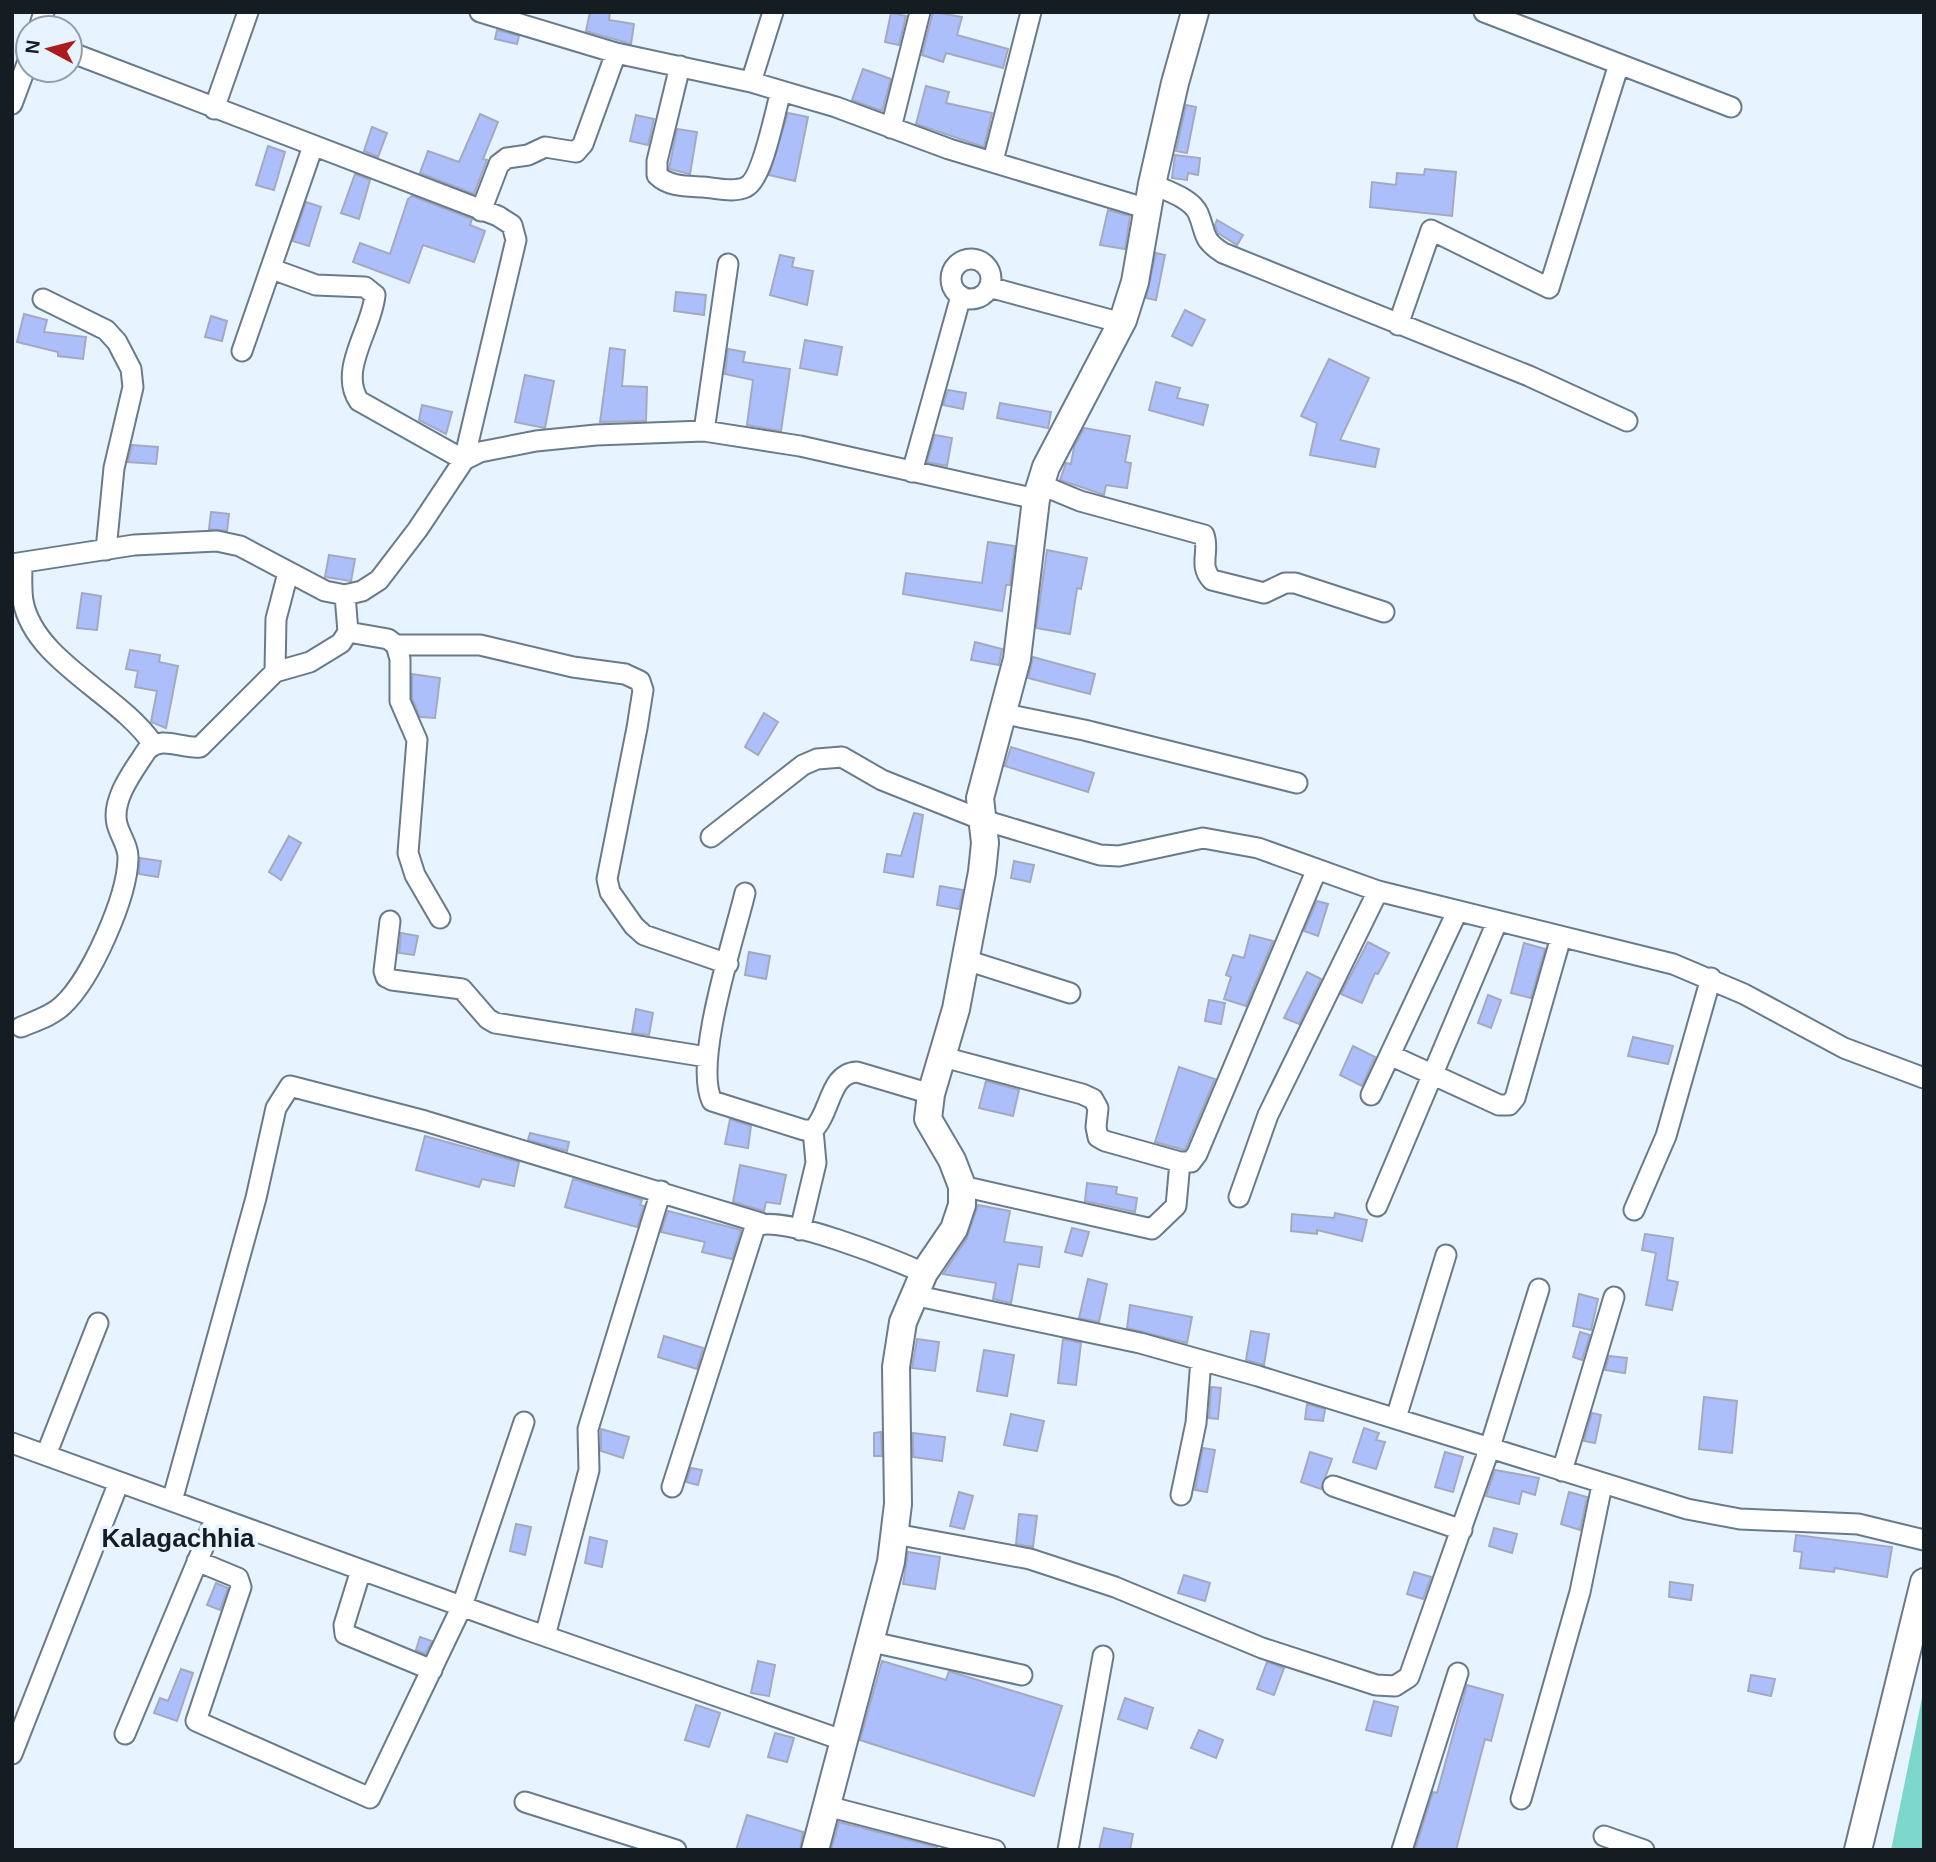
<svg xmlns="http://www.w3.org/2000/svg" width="1936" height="1862" font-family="Arial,sans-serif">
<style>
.water{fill:#7dd6cb}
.building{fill:#adbffb;stroke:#a3aac0;stroke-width:2}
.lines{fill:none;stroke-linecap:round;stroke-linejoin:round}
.street-casing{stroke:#687b8b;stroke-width:23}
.secondary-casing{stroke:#687b8b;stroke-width:30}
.street{stroke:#fff;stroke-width:19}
.secondary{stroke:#fff;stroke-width:26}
.labels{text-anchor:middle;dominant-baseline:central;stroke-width:7;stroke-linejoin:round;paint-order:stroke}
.district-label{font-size:26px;font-weight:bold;fill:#151d23;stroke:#e7f4ff}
</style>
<rect width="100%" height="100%" fill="#e7f4ff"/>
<path class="water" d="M1924,1688V1850H1891Z"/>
<path class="building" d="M590,12H610L609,20L634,24L631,44L586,31Z
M933,12L962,17L957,35L1008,49L1003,68L946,53L943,62L922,55Z
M891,13L906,16L899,45L885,42Z
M497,30L519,36L517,44L495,39Z
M863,69L891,79L882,111L852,100Z
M926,86L949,92L946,103L992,113L984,147L916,124Z
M1186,105L1196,107L1187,153L1176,151Z
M788,113L808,117L795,181L769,175Z
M480,114L498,122L483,159L487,160L474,194L420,173L428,151L459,162Z
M636,115L654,119L648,145L630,141Z
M372,127L387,133L378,157L364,151Z
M677,129L697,132L690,174L669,169Z
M268,146L285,152L274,190L256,185Z
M1175,155L1200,158L1198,175L1188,173L1187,180L1172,178Z
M1425,169L1456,172L1452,216L1370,207L1372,182L1396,185L1397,173L1424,175Z
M355,174L370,180L359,219L341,213Z
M412,196L472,219L470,225L485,231L474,262L423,245L409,283L353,262L360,243L390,254L408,199Z
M306,202L321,207L309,246L293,241Z
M1108,210L1130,216L1125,249L1100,245Z
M1217,220L1243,235L1237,245L1218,233L1215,225Z
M1156,253L1165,255L1156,300L1146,298Z
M780,255L794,258L792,267L813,271L807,305L770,295Z
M676,292L706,295L704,315L674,311Z
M1185,310L1205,320L1192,346L1172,336Z
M24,314L47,320L44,332L86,337L83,359L58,356V352L17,342Z
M211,316L227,321L222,341L205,337Z
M805,340L842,347L837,375L800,368Z
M610,348L625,350L622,386L647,387L646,421L600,422Z
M728,349L745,352L743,362L790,369L781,431L747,425L753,380L725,374Z
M1329,359L1369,378L1340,440L1379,449L1375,467L1310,455L1317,423L1301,416Z
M525,375L554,381L545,428L515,422Z
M1156,382L1180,388L1177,398L1208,405L1203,425L1149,410Z
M948,390L966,393L963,409L943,405Z
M1000,403L1051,412L1048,428L997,418Z
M422,405L452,412L446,434L419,420Z
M1084,428L1130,436L1125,462L1131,463L1127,488L1106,485L1104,495L1060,480L1066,463L1071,464L1074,447Z
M935,435L952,438L947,466L927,462Z
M132,445L158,447L156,464L128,462Z
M211,512L229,514L227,531L209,529Z
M988,542L1015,546L1010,585H1006L1002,611L903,594L906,573L982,583Z
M1047,550L1087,558L1081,589L1077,588L1070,634L1036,628Z
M329,555L355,559L351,581L325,577Z
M82,593L101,596L97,630L77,628Z
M975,642L1002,649L999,665L971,660Z
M130,650L160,655L159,662L178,666L166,728L151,722L157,691L135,687L138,671L126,669Z
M1033,657L1095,674L1090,694L1028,678Z
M412,674L440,678L435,718L420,717L412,698Z
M764,713L778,722L758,755L745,747Z
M1011,747L1094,773L1088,792L1005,766Z
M914,813L923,815L913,877L884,872L887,854L901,856Z
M289,836L301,843L281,880L269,872Z
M140,858L161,861L158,877L139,874Z
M1014,861L1034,865L1030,882L1011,878Z
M940,886L963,890L959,909L937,905Z
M1317,901L1328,904L1318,936L1304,931Z
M401,933L418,936L414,955L399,953Z
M1250,935L1273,941L1246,1006L1224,999L1231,977L1226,975L1233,955L1244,958Z
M1368,942L1389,953L1378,974L1375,973L1362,1003L1341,994Z
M1524,943L1545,949L1531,998L1511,993Z
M749,952L770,956L766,979L745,975Z
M1307,972L1321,979L1299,1024L1284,1018Z
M1488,995L1501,1000L1491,1028L1478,1023Z
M1209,1000L1225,1003L1221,1024L1205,1021Z
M636,1009L653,1013L649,1035L632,1033Z
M1633,1037L1673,1046L1668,1064L1628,1056Z
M1353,1046L1375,1057L1362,1086L1340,1075Z
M1179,1067L1215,1079L1185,1150L1155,1142Z
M986,1081L1019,1090L1013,1116L979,1108Z
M730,1119L751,1126L748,1148L725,1144Z
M530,1133L569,1142L567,1151L528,1140Z
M425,1136L519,1162L514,1186L482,1179L479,1187L416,1170Z
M740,1165L786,1175L780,1204L766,1202L764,1211L733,1202Z
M573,1179L642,1200L640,1205L644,1206L637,1227L565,1207Z
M1087,1183L1117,1187L1116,1194L1137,1198L1135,1212L1085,1201Z
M978,1205L1010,1211L1004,1242L1042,1247L1039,1267L1018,1264L1011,1303L993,1299L996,1283L943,1274L967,1238Z
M668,1211L741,1230L732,1259L702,1252L705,1242L661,1232Z
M1335,1213L1367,1220L1362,1241L1317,1230V1234L1291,1231L1292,1214L1334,1218Z
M1072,1228L1089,1232L1082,1256L1065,1252Z
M1645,1234L1673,1238L1667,1280L1678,1282L1672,1310L1646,1305L1656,1253L1642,1250Z
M1088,1279L1107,1284L1099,1322L1079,1318Z
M1579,1294L1598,1299L1591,1330L1573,1326Z
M1130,1305L1192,1317L1187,1343L1127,1328Z
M1251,1331L1269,1334L1264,1365L1246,1360Z
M1580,1332L1590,1335L1582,1360L1573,1357Z
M664,1336L703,1348L697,1369L658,1357Z
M917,1339L939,1342L935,1371L912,1368Z
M1063,1339L1081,1343L1076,1385L1058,1383Z
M984,1350L1014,1355L1007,1396L977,1391Z
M1609,1356L1627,1358L1625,1373L1605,1370Z
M1211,1387L1221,1388L1218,1419L1209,1418Z
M1704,1397L1737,1401L1732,1453L1699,1449Z
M1307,1404L1325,1409L1323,1421L1305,1419Z
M1592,1413L1601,1415L1595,1443L1584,1441Z
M1011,1414L1044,1421L1037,1451L1004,1445Z
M1364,1428L1379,1433L1376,1440L1385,1442L1376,1469L1353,1462Z
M601,1429L629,1437L623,1458L601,1451Z
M881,1432L882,1456H874V1433Z
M913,1433L945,1437L942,1461L913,1457Z
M1203,1448L1215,1450L1207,1492L1195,1490Z
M1310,1452L1332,1459L1321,1489L1301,1482Z
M1445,1452L1463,1457L1453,1492L1435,1487Z
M691,1468L702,1470L698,1485L686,1482Z
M1495,1470L1539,1478L1535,1495L1522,1491L1519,1504L1486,1496Z
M959,1492L973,1496L964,1529L950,1526Z
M1569,1492L1587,1497L1580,1530L1561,1524Z
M1019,1514L1037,1516L1033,1547L1016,1544Z
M516,1524L531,1527L525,1555L510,1551Z
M1494,1528L1517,1534L1512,1553L1489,1546Z
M1796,1535L1892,1547L1887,1577L1835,1568L1834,1572L1800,1568L1802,1552L1794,1551Z
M590,1537L607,1541L602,1567L585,1563Z
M908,1552L940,1557L935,1589L903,1584Z
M1414,1572L1431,1577L1423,1599L1407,1594Z
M1184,1575L1210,1583L1205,1601L1178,1593Z
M1670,1582L1693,1585L1691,1600L1669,1597Z
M216,1583L228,1588L220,1610L207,1605Z
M420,1637L432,1641L425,1654L416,1650Z
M758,1661L775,1665L769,1696L751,1693Z
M882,1661L946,1680L949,1671L955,1673L1062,1706L1034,1796L860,1740Z
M1267,1662L1284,1668L1274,1695L1257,1689Z
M181,1669L193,1673L177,1721L154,1713L160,1698L168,1701Z
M1751,1675L1775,1679L1771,1696L1748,1691Z
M1467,1685L1503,1695L1491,1741L1485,1739L1456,1850H1415L1433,1792L1437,1793Z
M1125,1698L1153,1708L1147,1729L1118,1719Z
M1374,1701L1398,1707L1391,1736L1366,1730Z
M696,1705L720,1713L709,1747L685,1740Z
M1199,1730L1223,1740L1216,1758L1191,1748Z
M775,1733L794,1738L787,1762L768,1757Z
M747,1815L803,1832L800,1850H736Z
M839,1822L937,1847V1850H831Z
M1104,1828L1133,1834L1130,1850H1099Z"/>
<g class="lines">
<g class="street-casing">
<path id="street" d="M480,12L616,53L751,82L836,107L949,149L1148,209
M1484,12L1731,107
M39,28L44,12
M70,52L498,216L512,225L516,240L464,460L359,401C338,370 372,329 375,295L365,287L316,285L272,269
M680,66L657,161V175C669,187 687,186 703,187C717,188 734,193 746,187C763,179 775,111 781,91
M751,82L773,12
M12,104L28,61
M214,109L248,12
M891,128L920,12
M993,161L1031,12
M1152,184C1167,191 1191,198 1198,213C1207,234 1201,239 1223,253L1529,376L1627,421
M481,211L499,164L507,158L528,155L545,147L576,152L583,144L616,53
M951 279a20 20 0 1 1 40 0a20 20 0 1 1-40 0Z
M989,287L1122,323
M43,299L106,330L117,342L131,369L133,387L114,468L106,550
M1398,325L1431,230L1549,288L1619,64
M242,351L313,146
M704,431L728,264
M912,472L961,296
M1039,484L1080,501L1204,535C1210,551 1198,566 1212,580L1264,593L1285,583H1295L1384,612
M22,563C22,576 21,589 23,601C34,661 119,694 153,744
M12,564L134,545L217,541L240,546L325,591L345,595L362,591L379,580L418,529L464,460L480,452L536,441L596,435L704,431L800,446L1036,499
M348,632L388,639L396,645L400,659V701L417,740L408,853L415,875L440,918
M396,645H480L573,667L625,674L640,681L643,690L637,728L607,879L610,892L634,926L644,935L728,964
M275,672L276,619L288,573
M1005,714L1084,730L1297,783
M711,837L803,765L817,759L842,757L882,780L980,819L1100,855L1119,856L1203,838L1258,848L1378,891L1673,964L1744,994L1844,1048L1924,1078
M745,893C734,939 693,1062 712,1101L804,1130H813C831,1113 829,1073 857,1072L931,1094
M390,921L384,971L386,977L392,980L462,989L488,1019L495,1023L707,1057
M966,960L1070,993
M21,1027C35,1021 52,1016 63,1005C91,979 127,898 128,859C129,847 120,836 117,824C111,799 134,770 147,750C162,735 181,749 200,747L275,672L310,662L341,643L348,632L345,595
M1390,1055L1499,1105H1509L1515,1098L1561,937
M943,1057L1082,1094L1093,1099L1098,1108L1096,1127L1098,1137L1105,1141L1180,1162H1191L1197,1154L1317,869
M1371,1095L1457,912
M962,1186L1152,1229L1176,1206L1180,1162
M1239,1197L1268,1115L1378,891
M1377,1206L1497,922
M1634,1210L1666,1136L1711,978
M800,1230L816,1163L813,1130
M913,1295L1140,1343L1258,1376L1687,1509L1740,1519L1858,1524L1924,1540
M1396,1418L1446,1255
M12,1443L519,1627L845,1741
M46,1455L98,1323
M1562,1471L1614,1297
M1333,1486L1462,1530
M672,1487L755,1227C778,1212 897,1261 924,1273
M1181,1495L1196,1423L1201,1360
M172,1501L256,1198L276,1108L290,1086L425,1121L761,1223
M895,1534L1030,1559L1115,1587L1262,1648L1376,1685L1395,1686L1409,1677L1490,1447L1539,1289
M197,1561L238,1578L241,1587L196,1721L370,1798L462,1606L524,1422
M361,1570L344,1625L345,1634L432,1670
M545,1636L589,1470L588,1429L661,1191
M872,1642L1022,1675
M125,1734L216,1517
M12,1754L119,1482
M1521,1799L1580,1592L1602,1485
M525,1802L676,1850
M827,1806L995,1850
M1604,1836L1644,1850
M1068,1850L1103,1656
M1402,1850L1458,1673"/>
</g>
<g class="secondary-casing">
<path id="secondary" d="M815,1850L891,1562L898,1504L896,1367L903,1322L924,1273L954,1229L962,1205V1186L952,1160L928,1119L931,1094L956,1009L982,872L985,843L980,798L1017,659L1036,499L1046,467L1123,320L1135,282L1152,184L1175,83L1195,12
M1858,1850L1924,1582"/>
</g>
<use href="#street" class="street"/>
<use href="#secondary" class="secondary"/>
</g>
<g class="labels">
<g class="district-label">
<text x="178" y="1538">Kalagachhia</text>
</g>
</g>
<rect width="1936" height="1862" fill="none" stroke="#151d23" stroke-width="28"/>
<g transform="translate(49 49) rotate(277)"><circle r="33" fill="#e7f4ff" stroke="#939ea7" stroke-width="2"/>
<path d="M0-5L12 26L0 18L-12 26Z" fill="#ad1c1c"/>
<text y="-10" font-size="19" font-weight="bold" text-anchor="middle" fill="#151d23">N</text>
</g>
</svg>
